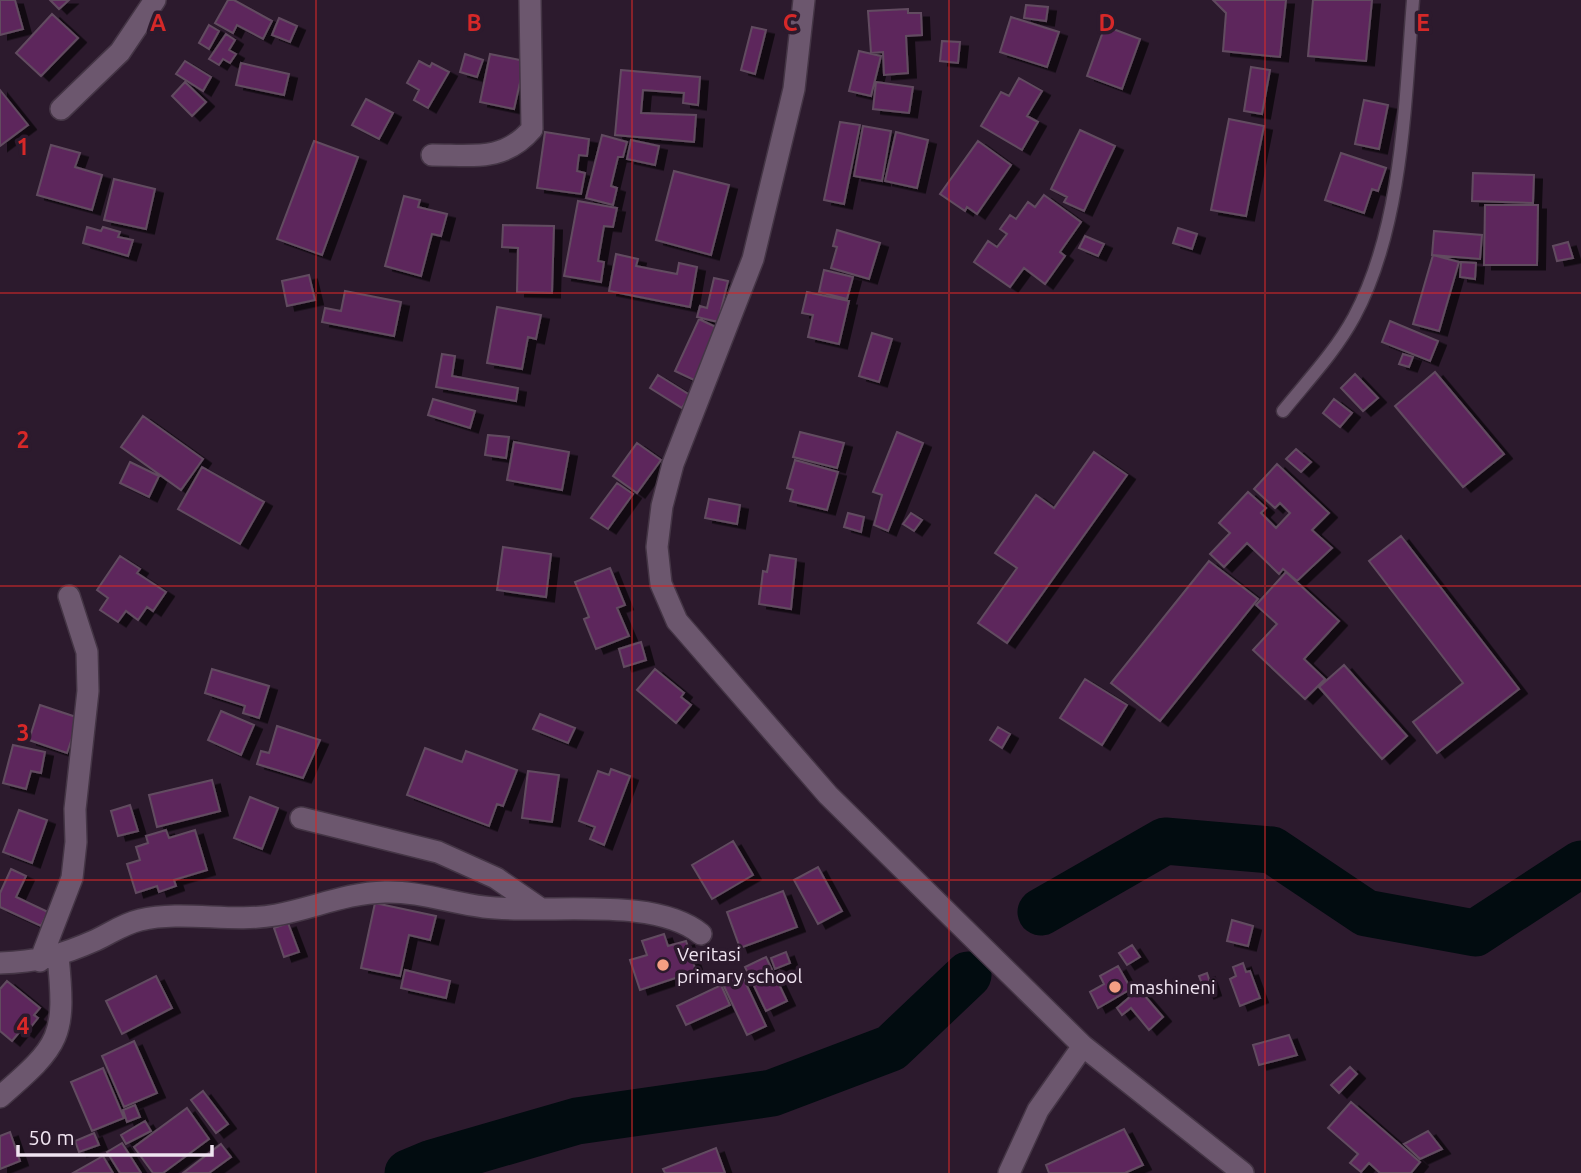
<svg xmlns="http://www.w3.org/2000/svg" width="1581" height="1173" font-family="Ubuntu,sans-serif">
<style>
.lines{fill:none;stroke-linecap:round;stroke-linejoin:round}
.river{stroke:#020c10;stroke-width:47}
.building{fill:#5d285b;stroke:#624c61;stroke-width:2;filter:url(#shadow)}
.service-casing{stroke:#443545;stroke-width:15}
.minor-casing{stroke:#443545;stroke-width:24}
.service{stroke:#6c576e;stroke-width:12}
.minor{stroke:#6c576e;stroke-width:21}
.grid{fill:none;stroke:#d62828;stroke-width:2;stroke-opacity:0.55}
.poi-dot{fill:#f39f83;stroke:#2c1a2d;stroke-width:2.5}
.labels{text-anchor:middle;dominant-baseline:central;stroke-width:7;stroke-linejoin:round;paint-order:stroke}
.poi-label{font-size:19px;fill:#f0e4f1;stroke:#2c1a2d;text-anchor:start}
.grid-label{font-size:23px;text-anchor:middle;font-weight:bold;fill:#d62828;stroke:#2c1a2d;stroke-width:7;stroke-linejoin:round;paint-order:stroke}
</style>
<defs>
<filter id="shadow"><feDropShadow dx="8" dy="4.5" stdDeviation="0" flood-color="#0009"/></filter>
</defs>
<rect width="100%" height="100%" fill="#2c1a2d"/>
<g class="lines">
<path class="river" d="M1041,912L1165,841L1272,850L1366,913L1475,933L1581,864
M408,1173L432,1163L577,1121L772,1093L891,1048L968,975"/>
</g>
<path class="building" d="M0,0H15L23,29L0,35Z
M50,0H69L59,9Z
M228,0H234L272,21L263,39L237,25L233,33L215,23Z
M1213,0H1286L1280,57L1223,51L1226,13Z
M1313,0H1372L1366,61L1308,56Z
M1026,5L1048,7L1046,21L1024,18Z
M908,9V13H921L922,35L906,36L908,73L884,75L883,52L871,53L868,11Z
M52,14L78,38L41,76L16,53Z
M1011,17L1059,32L1047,67L1000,52Z
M279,18L297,26L290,42L272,35Z
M209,25L219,31L209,49L199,43Z
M1105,26L1140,39L1122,89L1087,76Z
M752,27L766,30L755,74L741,70Z
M226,34L235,40L229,50L236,54L230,63L223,59L219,65L209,59Z
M942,41L960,42L958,63L940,61Z
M859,51L881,56L871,96L849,91Z
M465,54L483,60L477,77L460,72Z
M490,54L525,61L514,109L480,102Z
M185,61L211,77L203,91L176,74Z
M419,61L430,67L432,63L449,72L428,108L414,100L419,90L407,83Z
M241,63L289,74L284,95L236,85Z
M1251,67L1270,70L1262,114L1244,111Z
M621,70L700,77L698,105L683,103L684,93L643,90L641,113L696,115L694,142L615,135Z
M1019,78L1042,91L1027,116L1038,122L1022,150L981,126L1001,92L1009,96Z
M185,82L206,102L192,116L172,96Z
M876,82L913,87L909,113L873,109Z
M0,90L28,125L0,146Z
M366,99L393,113L379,139L352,125Z
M1364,100L1388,105L1379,149L1355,144Z
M1229,119L1264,126L1246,216L1211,210Z
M840,122L860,125L844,204L824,200Z
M863,126L891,131L882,181L854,176Z
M1080,130L1115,146L1084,211L1064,202L1067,197L1051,189Z
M545,132L589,139L587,156L579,155L577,171L585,173L581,194L537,188Z
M896,132L928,140L917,188L885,181Z
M602,135L627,142L623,157H618L611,186L617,188L613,205L586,198Z
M631,140L659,146L655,165L627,159Z
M314,141L358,157L322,255L277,239Z
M978,141L1011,165L977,214L967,207L965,211L940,194Z
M51,145L80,153L75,167L102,175L92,210L37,195Z
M1341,153L1386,168L1378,191L1372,189L1364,213L1325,200Z
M674,171L729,185L711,255L656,240Z
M1473,173L1534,175L1533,203L1472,201Z
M114,179L155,189L146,229L104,220Z
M1044,195L1081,222L1060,252L1065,256L1045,284L1024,268L1010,287L974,262L988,241L997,247L1007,234L1000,229L1010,215L1016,219L1028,202L1035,207Z
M404,196L420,200L418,207L447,214L441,236L432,234L421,276L385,266Z
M578,201L617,208L613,227L604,226L598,261L604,262L601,282L564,276Z
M1485,205H1538L1537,265H1484Z
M503,225L554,226L552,293L517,292L518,248L502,247Z
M87,227L101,231L103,227L120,232L118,237L133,240L128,256L83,243Z
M1178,228L1197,234L1192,249L1173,243Z
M837,230L880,243L869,279L831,268L837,247L833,246Z
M1434,231L1482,235L1480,259L1432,255Z
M1085,236L1104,244L1098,256L1079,248Z
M1568,242L1573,258L1557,261L1553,246Z
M616,254L638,259L636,266L677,274L679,263L697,267L690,307L609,291Z
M1433,255L1459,262L1439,331L1413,324Z
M1461,262L1476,263L1475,279L1460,277Z
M824,270L853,277L847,299L819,292Z
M309,275L315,300L287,306L282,281Z
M714,278L728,281L718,322L697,317L700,306L707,308Z
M345,291L401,302L394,336L322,322L325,308L341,311Z
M807,292L849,301L839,344L808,337L813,315L802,313Z
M497,307L541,315L536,339L528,337L522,369L487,363Z
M699,319L720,329L696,381L675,371Z
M1390,321L1438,341L1430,361L1382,342Z
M872,333L892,339L879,382L859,376Z
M442,354L455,356L452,376L518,388L516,401L436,387Z
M1403,354L1413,357L1409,367L1399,364Z
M1435,372L1504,454L1463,487L1395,406Z
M1355,374L1378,398L1363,411L1341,388Z
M658,375L690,395L682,408L650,388Z
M433,399L475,411L470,428L428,415Z
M1334,399L1352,413L1340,427L1323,413Z
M143,416L203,459L181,490L121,447Z
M800,432L844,443L837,468L793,457Z
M897,432L923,443L888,531L874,525L882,495L873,492Z
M488,435L509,437L506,458L485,455Z
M514,442L569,452L562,490L507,480Z
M637,443L661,460L637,493L613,476Z
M1296,449L1311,462L1301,472L1286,459Z
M1094,452L1127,475L1007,643L978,623L1017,568L995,553L1036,495L1054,508Z
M795,460L838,472L827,510L790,501L793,490L787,488Z
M130,462L159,476L149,497L120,483Z
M1277,464L1329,513L1312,530L1332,548L1297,581L1283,569L1279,574L1247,543L1224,567L1210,554L1230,533L1219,523L1248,492L1266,508L1261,513L1276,528L1290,513L1280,503L1275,508L1254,489Z
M202,467L264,502L240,544L178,509Z
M617,483L633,494L608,529L591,518Z
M709,499L740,505L737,524L705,518Z
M848,513L864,517L861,532L844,527Z
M911,513L922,520L914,531L903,524Z
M1401,536L1519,689L1437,753L1413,722L1463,683L1369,561Z
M503,547L551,554L546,597L497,590Z
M770,555L796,559L791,609L759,604L763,571L767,572Z
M120,556L140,569L137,573L166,592L153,611L147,607L138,620L126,611L118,622L100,610L108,598L97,590Z
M1209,561L1258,599L1160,721L1111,683Z
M610,568L625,605L617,608L629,636L596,649L584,619L589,617L575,582Z
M1286,572L1339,621L1304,659L1325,679L1305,699L1253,650L1277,624L1256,605Z
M641,642L646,660L624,667L619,649Z
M1344,665L1407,736L1382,759L1319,687Z
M212,669L269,686L259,718L243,713L245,706L205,693Z
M655,669L684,693L681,697L691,705L676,723L637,690Z
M1085,679L1127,705L1102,745L1060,718Z
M40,705L79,718L67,753L29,740Z
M221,711L254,725L241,755L208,740Z
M540,714L575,728L568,743L533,729Z
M277,726L320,740L303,778L257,764L261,751L269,753Z
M998,727L1010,734L1002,748L990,740Z
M13,745L45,752L41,773L31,771L26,789L3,783Z
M425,748L462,762L466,751L517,770L503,806L497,804L489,826L407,795Z
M611,769L630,776L604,845L590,839L595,827L579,821L598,771L609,775Z
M528,771L559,775L552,822L522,818Z
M212,780L220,811L157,827L149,795Z
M250,797L278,808L262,849L234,838Z
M130,805L138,831L118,836L111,811Z
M19,810L47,820L32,863L3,852Z
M166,830L169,838L195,830L207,870L174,880L176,886L159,892L157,886L136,893L127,864L140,860L136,847L148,843L146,836Z
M733,841L753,875L712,899L692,865Z
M818,867L842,911L818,924L794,880Z
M11,869L26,876L16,897L48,912L41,926L0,907V893Z
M783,891L797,927L740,948L727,912Z
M375,903L436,916L430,940L409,935L400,976L361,968Z
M1232,920L1253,926L1248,946L1227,941Z
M288,923L299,952L284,957L274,928Z
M664,934L668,946L686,941L696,971L640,990L630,960L647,955L642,941Z
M1132,945L1140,957L1127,965L1119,953Z
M786,952L790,963L775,969L771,958Z
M766,957L787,1001L766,1011L745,967Z
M1243,963L1246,972L1250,971L1260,998L1240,1006L1230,979L1236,976L1233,967Z
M1118,966L1131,989L1098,1008L1090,992L1104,984L1100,976Z
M405,970L450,981L446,998L401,988Z
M741,973L766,1026L747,1035L722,982Z
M1207,973L1213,991L1206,994L1199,976Z
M156,976L172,1008L122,1034L106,1001Z
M7,981L40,1008L34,1015L38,1018L26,1033L21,1030L12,1041L0,1031V989Z
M721,985L730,1005L686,1025L677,1006Z
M1139,989L1163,1017L1149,1030L1131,1008L1122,1015L1117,1008Z
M1289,1035L1297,1055L1259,1065L1253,1045Z
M134,1041L157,1093L124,1107L102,1056Z
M1350,1067L1357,1074L1339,1093L1331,1085Z
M103,1068L124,1118L92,1131L71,1082Z
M203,1091L228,1124L216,1133L191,1100Z
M1351,1102L1420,1162L1411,1173H1380L1369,1163L1361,1172L1350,1163L1358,1154L1328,1128Z
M135,1105L140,1117L127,1122L123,1110Z
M187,1108L209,1139L163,1173H153L134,1147Z
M145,1121L151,1131L126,1144L121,1135Z
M1124,1129L1143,1165L1125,1173H1049L1046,1165Z
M1428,1131L1442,1149L1420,1159L1404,1144Z
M10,1132L20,1161L0,1169V1136Z
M94,1133L99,1145L79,1152L75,1141Z
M122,1143L141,1173H120L107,1152Z
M221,1144L231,1157L209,1173H183Z
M716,1148L725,1173H665L663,1169Z
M103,1156L113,1173H73Z"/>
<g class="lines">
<g class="service-casing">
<path id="service" d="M1283,411C1308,380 1335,352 1354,317C1403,226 1405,101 1413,0"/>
</g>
<g class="minor-casing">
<path id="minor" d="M804,0L794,89L753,259L673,464L662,506L657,547L661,584L677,621L828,795L1083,1046L1243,1173
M61,109L120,52L155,0
M432,155C473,155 504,162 532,129L530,0
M301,818L438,852L496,878L541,909
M40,961L72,878L76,842L75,809L88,691L87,652L69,596
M0,963C38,962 62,955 96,940C111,933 123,924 140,920C184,910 231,923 276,915C314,908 346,893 385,892C417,891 452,903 484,907C546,915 653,895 701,934
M0,1097C61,1044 66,1037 58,956
M1009,1173L1038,1110L1083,1046"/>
</g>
<use href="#service" class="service"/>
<use href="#minor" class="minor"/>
</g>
<path class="grid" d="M316,0V1173M632,0V1173M949,0V1173M1265,0V1173M0,293H1581M0,586H1581M0,880H1581"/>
<g class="poi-dot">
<circle cx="663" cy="965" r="7"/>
<circle cx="1115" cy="987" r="7"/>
</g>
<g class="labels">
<g class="poi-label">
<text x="677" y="954">Veritasi<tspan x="677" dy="22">primary school</tspan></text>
<text x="1129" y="987">mashineni</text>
</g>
</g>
<g class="grid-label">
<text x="158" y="31">A</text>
<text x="474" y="31">B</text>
<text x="790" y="31">C</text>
<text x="1107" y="31">D</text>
<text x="1423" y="31">E</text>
<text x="23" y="155">1</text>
<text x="23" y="448">2</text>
<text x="23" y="741">3</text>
<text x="23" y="1034">4</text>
</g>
<path d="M18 1145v10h194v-10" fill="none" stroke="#f0e4f1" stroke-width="3.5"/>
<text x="28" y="1145" font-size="21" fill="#f0e4f1" stroke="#2c1a2d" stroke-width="5" paint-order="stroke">50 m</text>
</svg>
